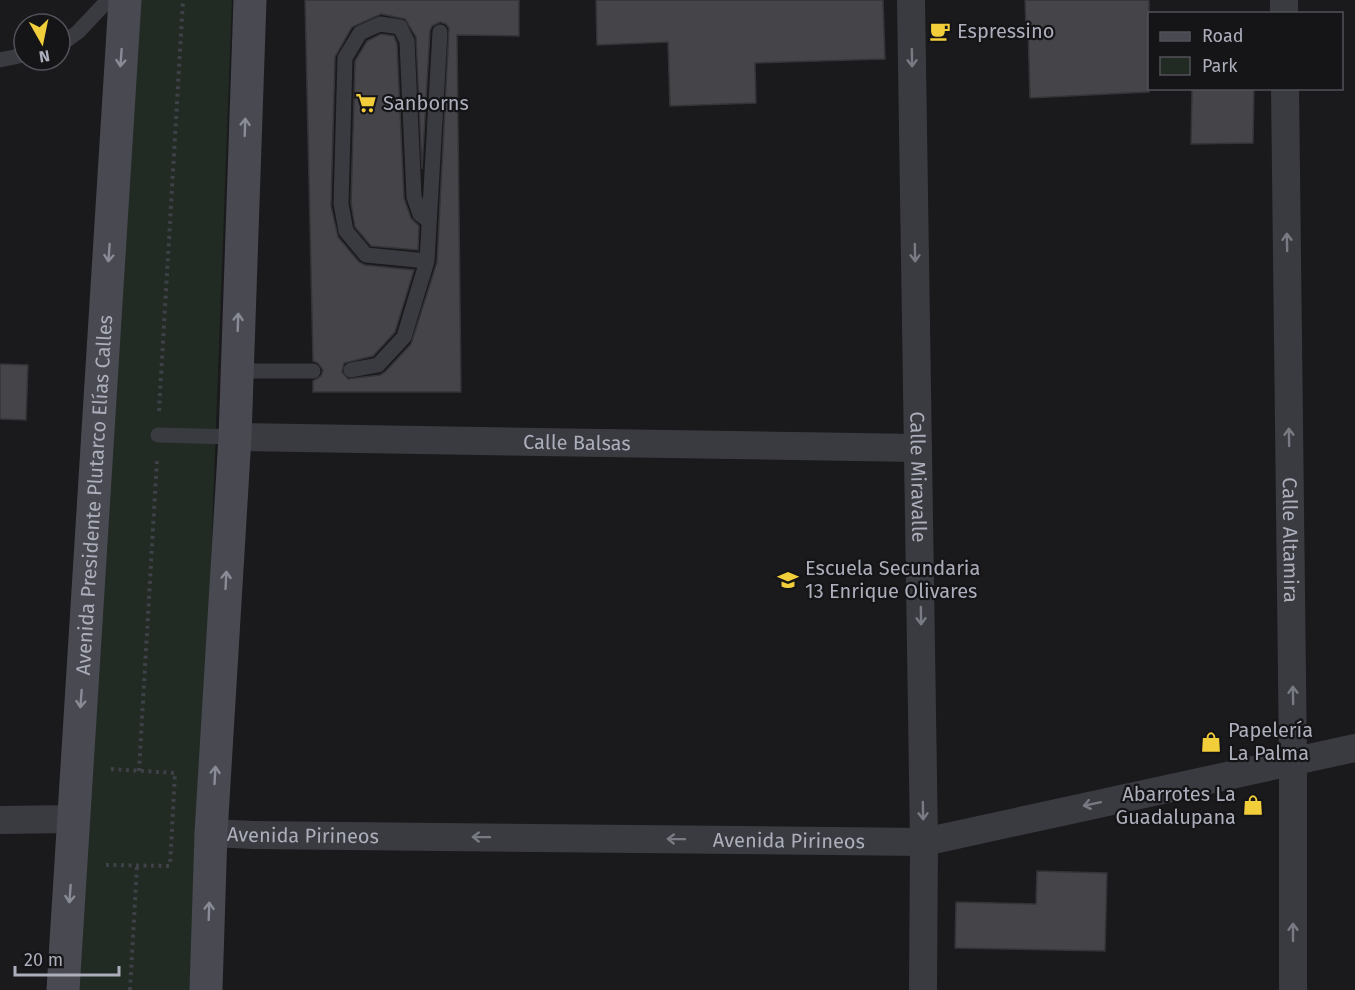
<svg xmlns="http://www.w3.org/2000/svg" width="1355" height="990" font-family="'Fira Sans',sans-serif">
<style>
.green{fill:#212a23}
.building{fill:#444449;stroke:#343338;stroke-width:1.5;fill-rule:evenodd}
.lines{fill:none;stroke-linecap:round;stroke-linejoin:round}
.path{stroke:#404148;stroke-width:4;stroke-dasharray:3 4.5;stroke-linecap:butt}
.service{stroke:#3a3b41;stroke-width:15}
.minor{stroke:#3a3b41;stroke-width:28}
.secondary{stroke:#484951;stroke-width:33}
.oneway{stroke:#898b96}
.oneway2{stroke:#797b84}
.labels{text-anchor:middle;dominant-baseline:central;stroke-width:4.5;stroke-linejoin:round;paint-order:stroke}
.poi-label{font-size:20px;fill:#acafbb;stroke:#151417;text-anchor:start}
.street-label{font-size:20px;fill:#acafbb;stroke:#151417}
</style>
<rect width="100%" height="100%" fill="#1a191c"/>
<path class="green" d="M135,0H232L195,990H73Z"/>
<path class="building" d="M305,0H519V36L457,35L461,392H313V381L321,376L323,370L318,363L313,361ZM381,14L405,19L416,37L422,169L430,31L432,26L440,22L446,24L449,28L437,262L411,344L385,372L380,375L348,379L342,372L344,363L373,356L395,332L414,270L365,265L359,262L338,237L331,206L335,57L352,27Z
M596,0H883L885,59L755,63L756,103L670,106L668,42L597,45Z
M1025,0H1149V92L1030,98L1028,29H1026Z
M381,34L394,36L397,44L404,198L411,218L419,226L418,250L371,246L355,227L351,203L355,61L367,41Z
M1192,88H1254L1253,143L1191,144Z
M0,364L28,365L26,420L0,419Z
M1037,871L1107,873L1105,951L955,948L956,902L1036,904Z"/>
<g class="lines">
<path class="path" d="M159,411L183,0
M111,769L175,773L170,866
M139,771L157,460
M106,865L170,866
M130,990L137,866"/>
<path class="service" d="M60,45L78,32L108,0
M0,60L24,55
M427,261L366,255L346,231L341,204L345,58L360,33L380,24L400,27L407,41L414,197L420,214L429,221
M351,370L378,365L404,337L427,261L440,32
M236,371H313
M158,435L235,437"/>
<g class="minor">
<path id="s1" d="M911,0L924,842L923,990"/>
<path d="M1284,0V14"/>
<path id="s2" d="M1285,88L1293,760V990"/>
<path id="s3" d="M235,437L918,448"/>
<path d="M0,820L73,819"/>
<path id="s4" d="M211,833L253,835L924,842L1355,748"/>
</g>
<g class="secondary">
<path id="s5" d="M63,990L125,0"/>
<path d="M206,990L211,833L235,437L250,0"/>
</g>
</g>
<defs><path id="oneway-shaft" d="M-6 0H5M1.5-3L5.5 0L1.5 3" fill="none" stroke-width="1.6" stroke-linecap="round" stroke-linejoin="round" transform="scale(1.5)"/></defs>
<g class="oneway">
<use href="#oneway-shaft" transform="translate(121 58) rotate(94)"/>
<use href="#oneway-shaft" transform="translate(245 127) rotate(-88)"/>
<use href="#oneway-shaft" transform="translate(109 253) rotate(94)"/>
<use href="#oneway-shaft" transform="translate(238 322) rotate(-88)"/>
<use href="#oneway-shaft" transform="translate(226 580) rotate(-87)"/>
<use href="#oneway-shaft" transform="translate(81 699) rotate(94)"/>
<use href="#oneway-shaft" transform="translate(215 775) rotate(-87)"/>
<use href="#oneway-shaft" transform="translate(70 894) rotate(94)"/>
<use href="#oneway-shaft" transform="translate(209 911) rotate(-88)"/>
</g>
<g class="oneway2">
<use href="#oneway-shaft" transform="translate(912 58) rotate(89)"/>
<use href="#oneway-shaft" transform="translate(1287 242) rotate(-91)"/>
<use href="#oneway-shaft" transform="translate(915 253) rotate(89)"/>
<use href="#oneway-shaft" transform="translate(1289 437) rotate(-91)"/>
<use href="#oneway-shaft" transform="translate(921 616) rotate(89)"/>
<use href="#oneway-shaft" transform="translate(1293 695) rotate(-91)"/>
<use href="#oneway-shaft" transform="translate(1092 804) rotate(168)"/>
<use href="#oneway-shaft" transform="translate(923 811) rotate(89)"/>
<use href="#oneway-shaft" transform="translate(481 837) rotate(-179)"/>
<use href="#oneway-shaft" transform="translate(676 839) rotate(-179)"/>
<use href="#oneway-shaft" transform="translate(1293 932) rotate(-90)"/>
</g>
<defs>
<g id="cafe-bare" transform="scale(1.62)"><path d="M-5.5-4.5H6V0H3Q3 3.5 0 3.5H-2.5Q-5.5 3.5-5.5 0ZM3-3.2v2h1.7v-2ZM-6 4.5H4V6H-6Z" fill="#f2ce3b" stroke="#151417" stroke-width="2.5" paint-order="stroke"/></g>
<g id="supermarket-bare" transform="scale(1.62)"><path d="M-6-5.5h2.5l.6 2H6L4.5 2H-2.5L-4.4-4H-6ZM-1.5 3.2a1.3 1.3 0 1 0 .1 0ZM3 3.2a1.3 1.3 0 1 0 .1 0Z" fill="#f2ce3b" stroke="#151417" stroke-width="2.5" paint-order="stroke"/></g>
<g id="school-bare" transform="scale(1.62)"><path d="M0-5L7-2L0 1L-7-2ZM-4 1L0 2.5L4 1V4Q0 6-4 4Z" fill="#f2ce3b" stroke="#151417" stroke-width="2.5" paint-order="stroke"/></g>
<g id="shop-bare" transform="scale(1.62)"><path d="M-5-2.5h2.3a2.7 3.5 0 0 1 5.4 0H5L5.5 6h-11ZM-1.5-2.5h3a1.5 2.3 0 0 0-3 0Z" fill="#f2ce3b" stroke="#151417" stroke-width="2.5" paint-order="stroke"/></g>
</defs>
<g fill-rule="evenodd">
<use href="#cafe-bare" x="940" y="31"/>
<use href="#supermarket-bare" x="366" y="103"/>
<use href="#school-bare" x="788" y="580"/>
<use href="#shop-bare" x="1211" y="742"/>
<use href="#shop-bare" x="1253" y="805"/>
</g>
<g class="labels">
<g class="poi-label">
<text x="957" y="31">Espressino</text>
<text x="383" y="103">Sanborns</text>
<text x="805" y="568">Escuela Secundaria<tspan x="805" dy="23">13 Enrique Olivares</tspan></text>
<text x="1228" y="730">Papelería<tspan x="1228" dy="23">La Palma</tspan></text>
<text x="1236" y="794" text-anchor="end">Abarrotes La<tspan x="1236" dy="23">Guadalupana</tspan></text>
</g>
<g class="street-label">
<text stroke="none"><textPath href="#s3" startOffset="342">Calle Balsas</textPath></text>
<text stroke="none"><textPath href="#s1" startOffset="477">Calle Miravalle</textPath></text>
<text stroke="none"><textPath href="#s5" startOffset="496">Avenida Presidente Plutarco Elías Calles</textPath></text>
<text stroke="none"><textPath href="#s2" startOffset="452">Calle Altamira</textPath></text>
<text stroke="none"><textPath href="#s4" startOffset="92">Avenida Pirineos</textPath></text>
<text stroke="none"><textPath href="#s4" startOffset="578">Avenida Pirineos</textPath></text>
</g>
</g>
<rect x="1148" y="12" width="195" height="78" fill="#151417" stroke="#515259" stroke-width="1.5"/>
<rect x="1160" y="32" width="30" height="9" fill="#484951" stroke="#515259" stroke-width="1.5"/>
<text x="1202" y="42" font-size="18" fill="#acafbb">Road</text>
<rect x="1160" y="57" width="30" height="18" fill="#212a23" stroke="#515259" stroke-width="1.5"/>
<text x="1202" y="72" font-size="18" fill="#acafbb">Park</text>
<g transform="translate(42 42) rotate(171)"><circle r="28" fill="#151417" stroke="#515259" stroke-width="1.5"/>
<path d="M0-4.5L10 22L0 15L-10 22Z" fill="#f2ce3b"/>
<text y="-9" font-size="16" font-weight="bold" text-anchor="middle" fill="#acafbb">N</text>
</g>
<path d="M15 966v9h104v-9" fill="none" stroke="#acafbb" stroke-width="3"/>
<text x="24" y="966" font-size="18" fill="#acafbb" stroke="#151417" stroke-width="4.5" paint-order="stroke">20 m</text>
</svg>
